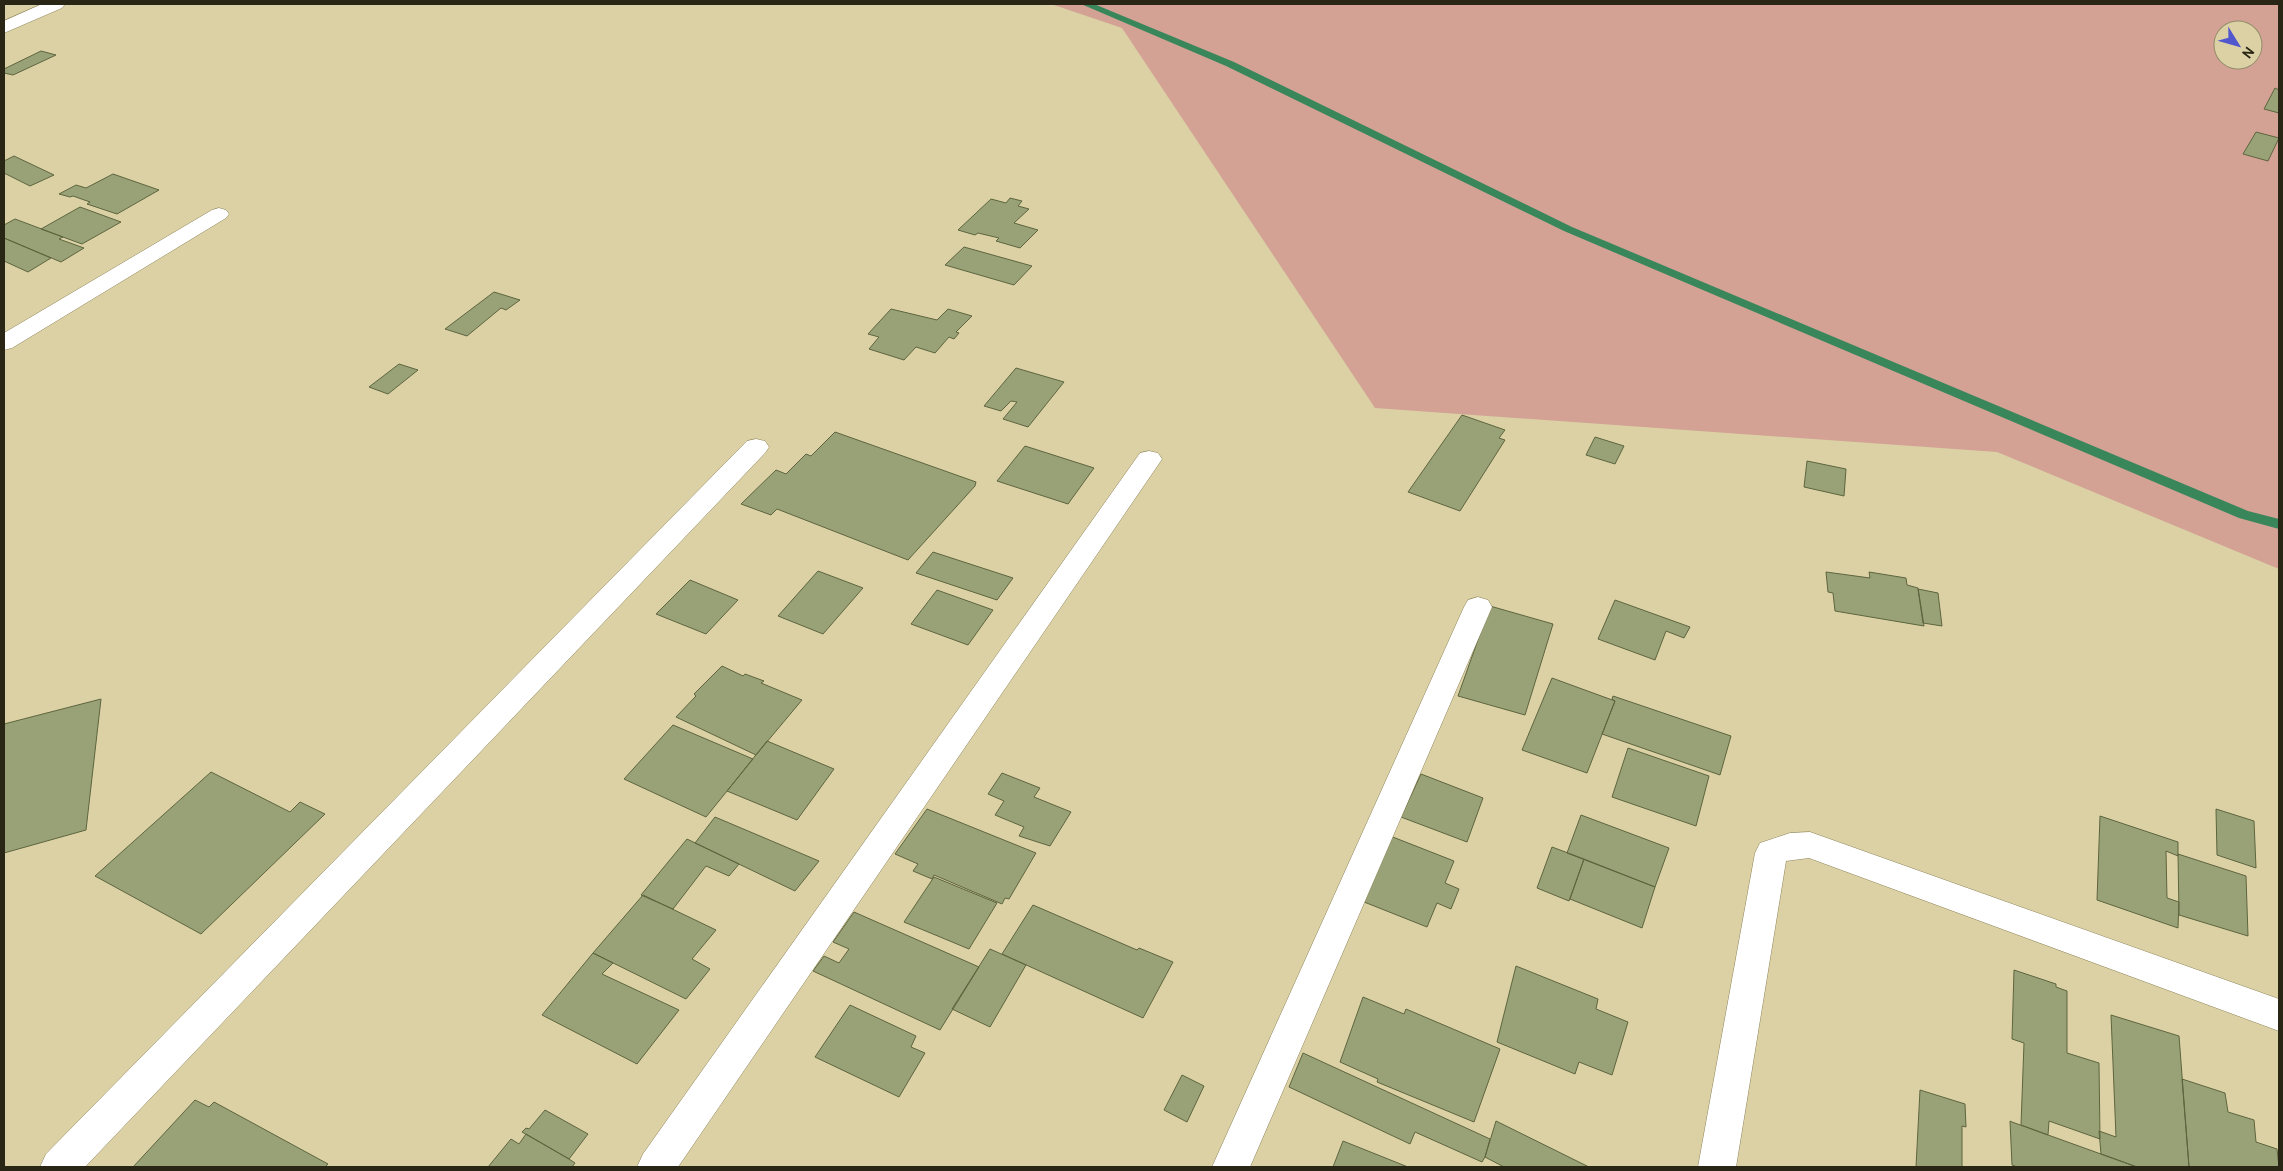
<svg xmlns="http://www.w3.org/2000/svg" width="2283" height="1171" font-family="Cabin,sans-serif">
<style>
.green{fill:#d3a295;fill-rule:evenodd}
.lines{fill:none;stroke-linecap:round;stroke-linejoin:round}
.stream{fill:#39865b;fill-rule:evenodd}
.building{fill:#99a177;stroke:#5e653e}
.street-casing{stroke:#8e845b;stroke-width:1}
.street{fill:#fff;fill-rule:evenodd}
</style>
<rect width="100%" height="100%" fill="#dbd1a5"/>
<path class="green" d="M1051,4H2279V569L1997,452L1375,408L1122,28ZM2223,30H2253V60H2223Z"/>
<g class="lines">
<path class="stream" d="M1081,4H1094L1234,62L1572,227L2248,511L2279,519V529L2239,518L1564,231L1226,66Z"/>
</g>
<path class="building" d="M41,51L56,55L13,75L4,73V69Z
M2275,88L2279,90V113L2264,109Z
M2256,132L2279,138L2268,161L2243,154Z
M14,156L54,175L30,186L4,173V161Z
M113,174L159,190L117,214L87,204L90,202L73,196L70,197L59,194L76,185L86,188Z
M1010,198L1022,201L1018,206L1029,209L1014,223L1038,230L1020,248L996,241L999,238L978,233L975,235L958,230L991,199L1006,203Z
M80,207L121,222L82,244L41,229Z
M15,219L63,237L59,239L84,248L61,262L4,238V225Z
M4,238L51,258L28,272L4,261Z
M964,247L1032,266L1014,285L945,265Z
M494,292L520,300L506,310L501,308L467,336L445,329Z
M891,309L937,320L948,309L972,316L956,332L959,333L954,339L949,337L935,353L916,347L904,360L869,349L879,337L868,334Z
M399,364L418,370L388,394L369,387Z
M1016,368L1064,382L1028,427L1003,419L1017,402L1011,401L1001,411L984,406Z
M1462,415L1505,430L1499,438L1505,440L1460,511L1408,492Z
M835,432L976,482L975,486L908,560L777,509L771,515L741,504L776,470L786,474L806,454L811,456Z
M1595,437L1624,446L1615,464L1586,455Z
M1025,446L1094,468L1068,504L997,481Z
M1807,461L1846,469L1844,496L1804,487Z
M933,552L1013,578L997,600L916,573Z
M818,571L863,588L823,634L778,616Z
M1826,572L1870,578L1869,572L1906,578L1907,585L1918,588L1924,626L1835,611L1833,593L1828,592Z
M690,580L738,600L706,634L656,614Z
M1918,589L1938,593L1942,626L1923,623Z
M937,590L993,610L968,645L911,624Z
M1615,600L1690,627L1684,638L1666,631L1655,660L1598,639Z
M1490,606L1553,624L1525,715L1458,696Z
M722,666L743,676L745,674L764,681L761,683L802,700L756,755L676,717L696,696L694,694Z
M1552,678L1615,701L1587,773L1522,750Z
M1613,696L1731,736L1720,775L1602,734L1615,701L1612,699Z
M101,699L86,830L4,853V724Z
M673,725L753,759L706,817L624,779Z
M767,741L834,769L797,820L727,791Z
M1628,748L1709,776L1696,826L1612,797Z
M211,772L290,812L300,802L325,814L201,934L95,876Z
M1002,773L1040,788L1034,797L1071,812L1050,846L1019,836L1024,827L995,815L1004,801L988,794Z
M1421,774L1483,798L1467,842L1401,817Z
M927,809L1036,853L1009,899L1005,898L1002,904L934,875L932,879L913,871L918,864L895,854Z
M2216,809L2254,821L2256,868L2217,855Z
M1581,815L1669,848L1655,887L1567,853Z
M2100,816L2178,842V856L2166,851L2167,898L2179,902L2178,928L2097,900Z
M715,817L819,861L795,891L695,843Z
M1380,832L1454,861L1445,883L1459,889L1451,909L1437,903L1427,927L1349,896Z
M687,839L739,864L729,876L706,866L673,909L641,895Z
M1552,847L1584,859L1569,901L1537,888Z
M2178,854L2246,876L2248,936L2179,915Z
M1584,859L1655,887L1642,928L1570,899Z
M934,877L997,903L969,949L904,922Z
M643,895L716,930L692,959L710,969L686,999L593,953Z
M1033,905L1137,950L1139,948L1173,962L1143,1018L1002,954Z
M854,912L979,967L940,1030L813,971L824,956L839,963L849,949L833,942Z
M990,949L1026,965L990,1027L952,1009Z
M593,953L613,963L602,974L679,1010L637,1064L542,1015Z
M1516,966L1598,999L1596,1009L1628,1022L1612,1075L1579,1062L1575,1074L1497,1042Z
M2014,970L2056,984V987L2067,991V1053L2099,1063L2100,1139L2049,1121L2048,1135L2021,1125L2024,1043L2012,1039Z
M1363,997L1404,1014L1406,1009L1500,1049L1474,1122L1377,1082L1378,1079L1340,1062Z
M850,1005L916,1036L911,1047L925,1053L899,1097L815,1057Z
M2111,1015L2179,1036L2189,1167H2137L2101,1154L2099,1131L2116,1137Z
M1303,1053L1490,1139L1485,1157L1482,1162L1415,1132L1410,1144L1289,1087Z
M1182,1075L1204,1086L1187,1122L1164,1110Z
M2182,1079L2225,1093L2228,1112L2254,1120L2256,1142L2277,1149L2279,1167H2189Z
M1920,1090L1965,1104L1966,1127L1962,1126V1167H1916Z
M195,1100L209,1107L214,1102L328,1164L325,1167H133Z
M545,1110L588,1134L569,1159L522,1132L526,1128L529,1129Z
M1496,1121L1589,1167H1504L1485,1157Z
M2010,1121L2012,1122L2137,1167H2017L2012,1165Z
M526,1134L569,1159L575,1163L572,1167H488L511,1139L519,1144Z
M1343,1141L1408,1167H1333Z"/>
<g class="lines">
<g class="street-casing">
<path id="street" d="M42,4H65L62,8L4,33V21Z
M219,208L226,210L229,214L226,218L12,348L4,350V333L212,210Z
M756,439L765,441L769,447L765,453L85,1167H40L46,1154L747,441Z
M1149,451L1158,453L1162,459L1158,465L678,1167H637L643,1154L1140,453Z
M1478,597L1488,600L1492,607L1250,1167H1212L1464,607L1468,600Z
M1810,832L2279,999V1031L1809,858L1786,861L1736,1167H1698L1755,853L1760,843L1790,833Z"/>
</g>
<use href="#street" class="street"/>
</g>
<rect width="2283" height="1171" fill="none" stroke="#2a2615" stroke-width="10"/>
<g transform="translate(2238 45) rotate(127)"><circle r="24" fill="#dbd1a5" stroke="#948d6b"/>
<path d="M0-4L9 19L0 12L-9 19Z" fill="#5257ce"/>
<text y="-8" font-size="14" font-weight="bold" text-anchor="middle" fill="#2a2615">N</text>
</g>
</svg>
